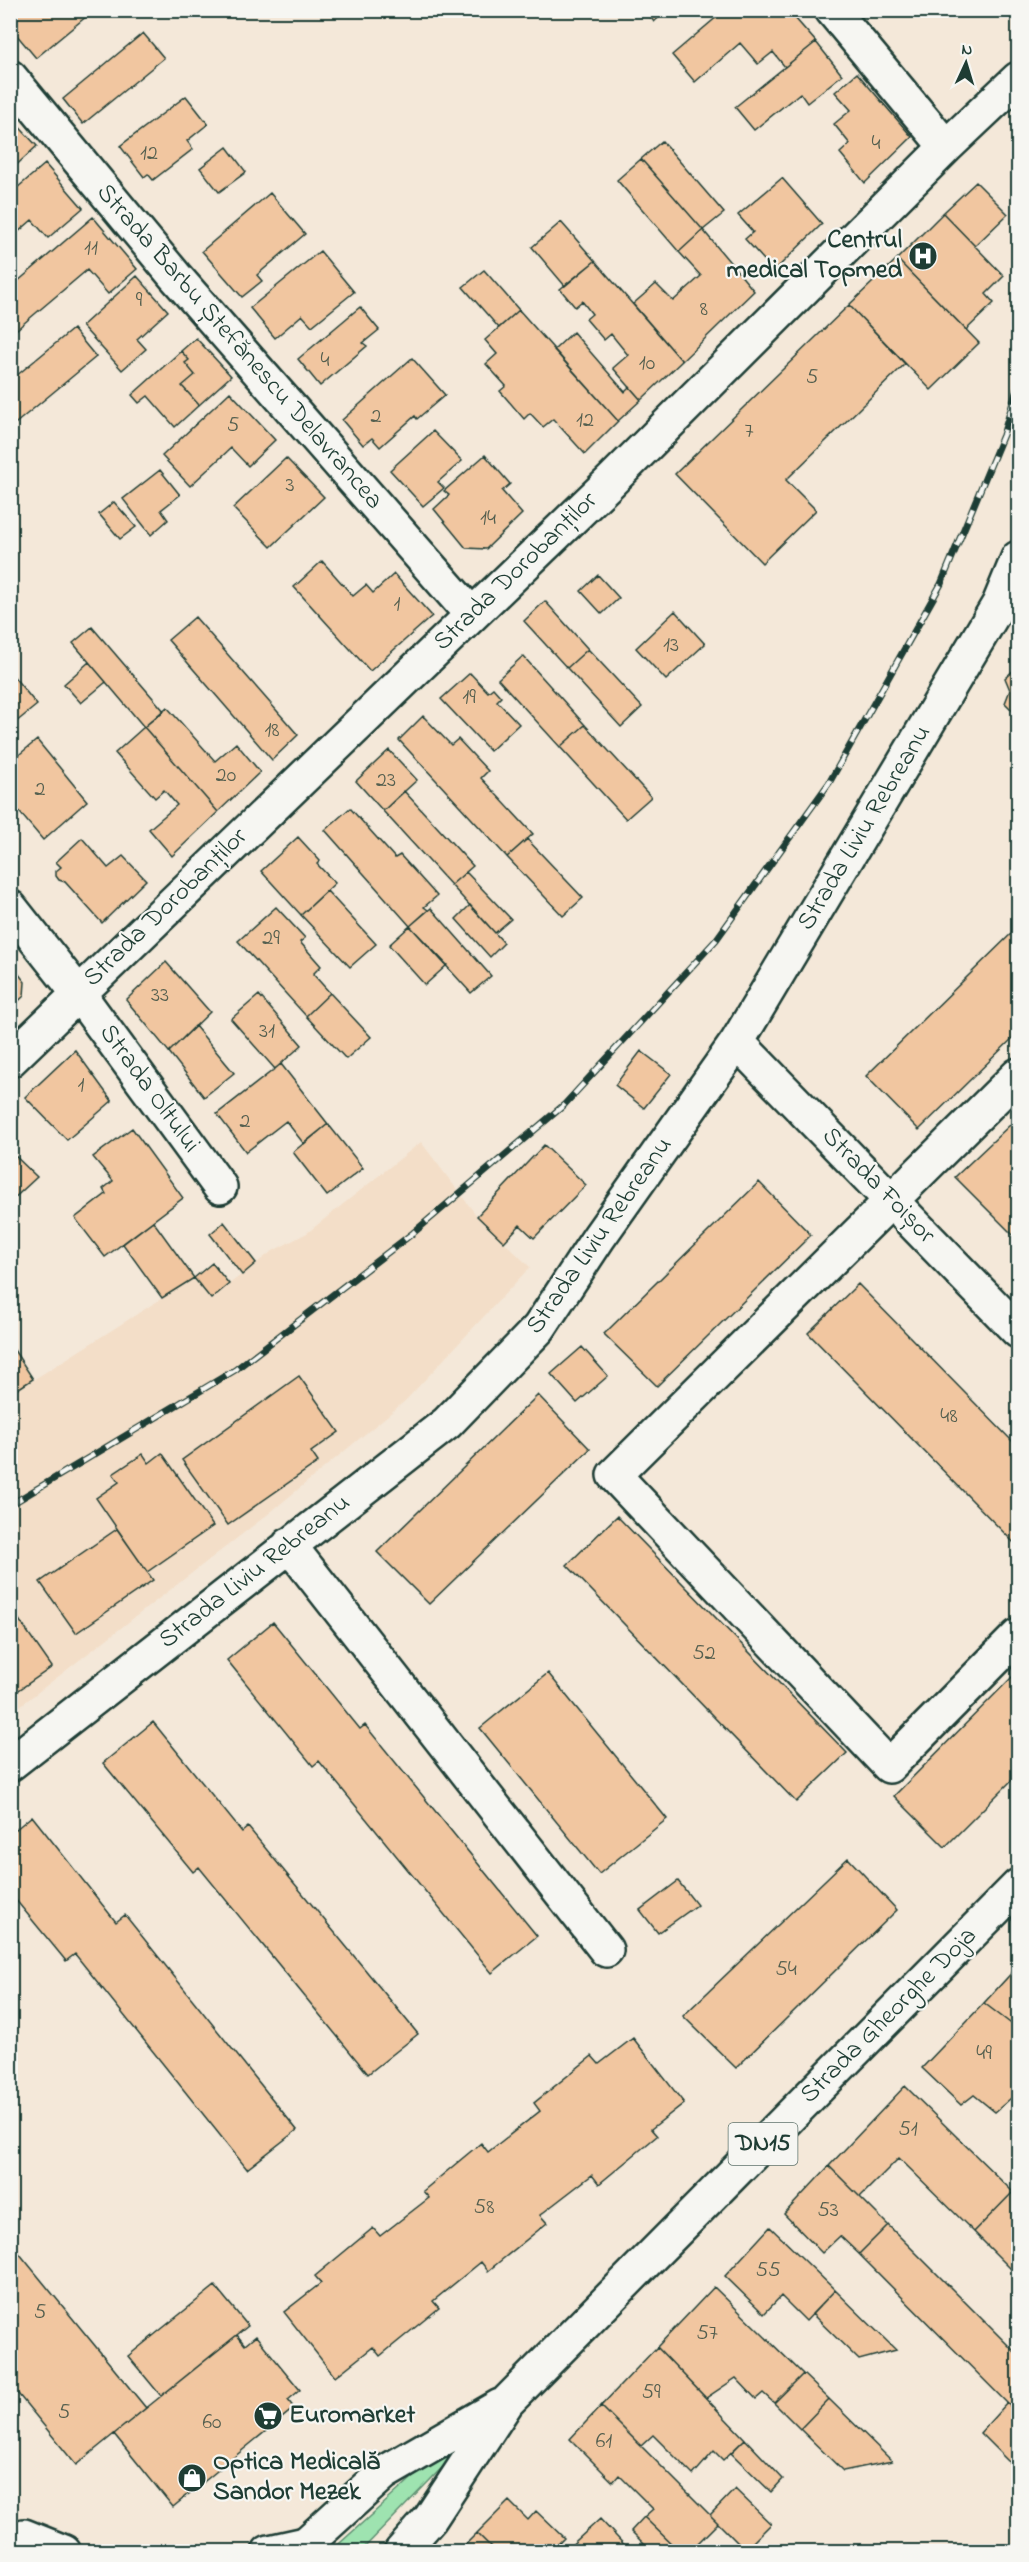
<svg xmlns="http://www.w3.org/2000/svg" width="1029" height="2562" font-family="'Indie Flower',sans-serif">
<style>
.built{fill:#f3dec8}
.green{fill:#9ee3b0;stroke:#5e9072;stroke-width:1.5}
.building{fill:#f1c6a0;stroke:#1f3d34;stroke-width:1.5}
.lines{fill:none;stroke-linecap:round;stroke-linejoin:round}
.minor-casing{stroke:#1f3d34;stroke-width:38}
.major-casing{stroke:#1f3d34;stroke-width:38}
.minor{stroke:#f6f6f2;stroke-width:33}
.major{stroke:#f6f6f2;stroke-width:33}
.rail-casing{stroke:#1f3d34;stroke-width:7}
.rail{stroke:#f6f6f2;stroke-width:4.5;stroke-dasharray:14;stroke-linecap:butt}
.labels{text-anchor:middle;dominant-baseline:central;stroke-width:4.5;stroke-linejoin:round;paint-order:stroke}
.number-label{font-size:22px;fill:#545f4f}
.shield{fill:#f6f6f2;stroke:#60746d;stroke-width:1.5}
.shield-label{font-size:24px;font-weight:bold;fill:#1f3d34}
.poi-label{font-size:26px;font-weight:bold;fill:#1f3d34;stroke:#f6f6f2;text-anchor:start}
.street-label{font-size:26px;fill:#1f3d34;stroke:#f6f6f2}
</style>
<rect width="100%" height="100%" fill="#f4e8d9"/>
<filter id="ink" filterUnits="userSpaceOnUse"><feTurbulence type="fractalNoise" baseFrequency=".0167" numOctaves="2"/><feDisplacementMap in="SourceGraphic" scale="12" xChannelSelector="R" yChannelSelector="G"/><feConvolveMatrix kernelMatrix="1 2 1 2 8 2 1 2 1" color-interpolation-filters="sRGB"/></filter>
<g filter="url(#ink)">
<path class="built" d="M421,1142L477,1216L530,1267L405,1401L267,1515L11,1713V1394L194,1278L211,1298L271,1252L307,1233Z"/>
<path class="green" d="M467,2442L361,2551L330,2552L431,2461Z"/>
<path class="building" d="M10,10H39L41,13L44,10L93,11L36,58L10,27Z
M645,10H667L654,22Z
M725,10H788L816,42L785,67L773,52L758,64L740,43L695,82L672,55Z
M143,33L164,58L83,124L63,99Z
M816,42L842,75L807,103L800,93L754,130L735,107Z
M857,73L912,137L865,183L840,153L850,144L834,124L851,110L835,92Z
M186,96L208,124L187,141L193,149L153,180L148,174L144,177L120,146Z
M10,117L37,146L10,171Z
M662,141L724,213L703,230L641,159Z
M227,147L246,172L219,192L200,168Z
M641,159L703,230L679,252L617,180Z
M45,164L83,208L48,238L32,220L10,239V194Z
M782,178L822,224L774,271L745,239L753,232L738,215Z
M976,182L1008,214L975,246L943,213Z
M270,193L305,234L257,275L262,281L242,297L202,251Z
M943,213L1004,276L986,294L994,303L966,330L897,259Z
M93,217L137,269L108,294L87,270L10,335V288Z
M561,222L595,261L565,286L532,247Z
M703,230L754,291L682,361L633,304L656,284L673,301L701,276L679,252Z
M320,251L354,292L312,326L302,315L275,338L250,308Z
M897,259L979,343L931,390L849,305Z
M595,261L682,361L641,400L613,368L628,355L611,334L604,340L586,319L592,314L582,301L575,307L560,289Z
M484,270L519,310L499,328L463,287Z
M137,276L168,311L137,339L146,349L122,370L82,326Z
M849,305L905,364L786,480L816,510L762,563L675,474Z
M360,307L379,330L363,343L367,346L320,386L298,359Z
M519,310L618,421L585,454L553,419L543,427L530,413L524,419L500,391L506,386L486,364L497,354L485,340Z
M73,329L96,357L10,428V381Z
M573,332L625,392L630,387L641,400L618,421L554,350Z
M196,338L231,376L199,405L182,386L195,375L185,363L189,360L181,351Z
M181,351L189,360L185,363L195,375L182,386L199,405L175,427L148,396L139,403L132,395Z
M412,358L445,395L417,419L415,416L380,447L372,438L363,445L342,420Z
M230,392L275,440L248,466L231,448L190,486L162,456Z
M433,431L462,461L438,482L444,488L423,506L390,470Z
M485,455L510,484L502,491L522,514L486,549L466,548L434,509L449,495L444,491Z
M286,458L324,497L271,547L233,508Z
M160,470L180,495L161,510L168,520L151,535L123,499Z
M114,502L136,527L120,539L99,514Z
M322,561L353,596L366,585L373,593L394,574L432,616L370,671L294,587Z
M598,575L619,598L602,614L581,591Z
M545,601L588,649L567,668L524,621Z
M675,611L705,644L666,680L636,648Z
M195,617L298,735L272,760L168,640Z
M92,627L164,711L144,727L73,643Z
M588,649L642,707L621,727L567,668Z
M1018,654V727L1014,725V712L1005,703L1010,690L1005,678L1015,669V655Z
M523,656L585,725L560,747L498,679Z
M89,662L106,682L81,703L64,684Z
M10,672L37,705L10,727Z
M470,673L488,692L493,688L501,697L497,701L519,724L490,751L441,699Z
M167,707L215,761L236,743L260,772L218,812L144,727Z
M423,716L451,745L458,739L488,771L481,778L533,834L507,857L399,740Z
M585,725L651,797L626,819L560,747Z
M144,727L218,812L172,856L149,829L177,805L164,790L155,798L115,753Z
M37,740L87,801L43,840L10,801V792L17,786L10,777V762Z
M389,750L417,780L383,811L356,781Z
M10,777L17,786L10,792Z
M404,791L473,866L451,885L383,811Z
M350,808L395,858L400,855L437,896L424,907L428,910L410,926L325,830Z
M298,837L320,861L317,864L335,883L301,915L261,871Z
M82,838L108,868L123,856L146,880L102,923L65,882L59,880L56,876V871L61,867L56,862Z
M527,839L583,898L563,916L507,857Z
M466,872L511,919L495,933L451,885Z
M327,891L376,944L350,967L301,915Z
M470,905L504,943L490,957L456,919Z
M276,907L305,938L300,942L321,966L313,974L330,993L306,1016L238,941Z
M431,908L491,976L471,993L410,926Z
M410,926L447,965L425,985L389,945Z
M1018,927V1033L919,1130L866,1076Z
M166,962L210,1012L169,1052L126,1000Z
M10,963L25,982L24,996L10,1009Z
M330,993L371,1037L346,1059L306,1016Z
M259,995L302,1045L275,1069L231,1019Z
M195,1026L234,1073L204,1097L169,1052Z
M75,1050L112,1101L67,1140L25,1097Z
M641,1051L671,1074L644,1108L615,1085Z
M281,1064L328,1124L304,1144L286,1121L246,1152L217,1114Z
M328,1124L363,1168L327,1196L293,1152Z
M1011,1124L1018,1132V1240L955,1177Z
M132,1128L183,1198L105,1257L75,1218L106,1194L103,1189L113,1181L93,1157Z
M544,1145L586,1185L534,1238L520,1225L504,1242L477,1216Z
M10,1151L37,1177L10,1202Z
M759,1182L811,1235L657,1386L604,1334Z
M153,1221L194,1278L162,1298L123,1244Z
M224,1222L256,1263L242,1275L210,1234Z
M212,1263L229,1284L211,1299L194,1278Z
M858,1284L1018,1447V1547L808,1333Z
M12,1347L33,1379L10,1394V1348Z
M582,1347L608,1376L577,1403L551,1374Z
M299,1376L339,1432L311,1452L318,1462L228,1525L182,1460Z
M538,1395L590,1449L429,1604L377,1552Z
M162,1453L213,1526L147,1572L96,1498L119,1482L113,1474L143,1454L149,1463Z
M617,1516L847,1753L796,1802L567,1565Z
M117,1529L153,1580L76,1633L40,1582Z
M15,1614L52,1667L10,1696V1617Z
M273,1622L360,1729L365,1725L537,1936L492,1973L319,1761L313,1766L227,1660Z
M1018,1671V1774L945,1847L894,1796Z
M548,1673L667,1819L599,1874L480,1728Z
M153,1722L242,1832L248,1827L418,2034L368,2074L199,1867L193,1872L103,1763Z
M32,1816L116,1922L125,1915L297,2130L247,2169L75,1954L66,1961L10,1893V1834Z
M848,1858L897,1910L736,2068L683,2016Z
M678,1881L697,1905L658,1933L640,1910Z
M1018,1966V2029L984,2003Z
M984,2003L1018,2029V2092L995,2112L974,2095L961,2105L922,2068Z
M633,2038L684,2103L651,2129L657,2136L599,2184L592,2175L540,2215L547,2223L488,2271L481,2262L433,2301L439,2308L380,2356L373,2347L335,2377L284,2312L321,2283L315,2276L373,2228L380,2236L429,2198L423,2191L481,2143L488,2152L540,2111L534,2103L592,2056L599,2064Z
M905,2086L1013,2192L974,2232L899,2158L860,2197L829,2166Z
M829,2166L888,2225L859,2254L840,2236L822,2253L784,2214Z
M1013,2192L1018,2198V2276L974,2232Z
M888,2225L1018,2355V2401L1012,2408L859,2254Z
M770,2227L835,2290L806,2321L781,2296L764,2314L725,2276Z
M10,2242L146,2408L76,2465L10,2384Z
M215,2286L248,2326L161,2396L128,2356Z
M714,2287L803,2374L774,2403L763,2393L756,2399L736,2378L706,2398L657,2347Z
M835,2290L896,2350L859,2360L812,2314Z
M237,2335L245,2345L256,2336L300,2390L288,2400L294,2408L173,2507L114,2434Z
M657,2347L745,2439L723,2460L714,2451L693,2475L653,2435L641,2446L601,2406Z
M803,2374L829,2399L800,2429L774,2403Z
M829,2399L892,2461L843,2471L800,2429Z
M1007,2403L1018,2414V2471L980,2433Z
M601,2406L718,2523L689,2552H680L644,2517L653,2509L619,2475L613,2482L570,2439Z
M745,2439L783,2479L771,2492L731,2453Z
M735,2489L771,2524L745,2550L710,2515Z
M509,2501L528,2520L536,2511L564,2538L550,2552H496L477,2533Z
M644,2517L680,2552H652L631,2531Z
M600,2519L631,2552H568L566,2550Z
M477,2533L496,2552H458Z"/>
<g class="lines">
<g class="minor-casing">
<path id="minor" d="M832,10L946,147
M10,77L175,276L472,615
M10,907L78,993L220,1187
M737,1042L1018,1331
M10,1060L610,482L946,147L1018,79
M1018,1075L614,1475L889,1766L1018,1636
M289,1545L606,1950
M10,1764L447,1423L539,1328L599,1237L737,1042L999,604L1018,558
M24,2536L64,2552
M269,2552L305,2544"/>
</g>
<g class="major-casing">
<path id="major" d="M297,2552L384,2473L500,2406
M401,2552L430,2519L507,2402L1018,1886"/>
</g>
<use href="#minor" class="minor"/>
<use href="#major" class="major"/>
<g class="rail-casing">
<path id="rail" d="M10,1505L235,1370L413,1233L564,1105L716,940L829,783L941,584L1003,435L1018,386"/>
</g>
<use href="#rail" class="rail"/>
</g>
</g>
<defs>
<g id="hospital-disc" transform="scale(1.5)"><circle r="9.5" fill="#1f3d34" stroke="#f6f6f2"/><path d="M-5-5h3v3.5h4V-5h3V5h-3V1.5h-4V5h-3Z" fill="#fff"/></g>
<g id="supermarket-disc" transform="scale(1.5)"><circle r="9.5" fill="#1f3d34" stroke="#f6f6f2"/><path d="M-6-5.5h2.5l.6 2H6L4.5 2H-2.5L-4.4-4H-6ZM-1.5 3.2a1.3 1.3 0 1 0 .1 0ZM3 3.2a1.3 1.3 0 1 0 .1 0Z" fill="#fff"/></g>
<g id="shop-disc" transform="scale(1.5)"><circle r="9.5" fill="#1f3d34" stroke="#f6f6f2"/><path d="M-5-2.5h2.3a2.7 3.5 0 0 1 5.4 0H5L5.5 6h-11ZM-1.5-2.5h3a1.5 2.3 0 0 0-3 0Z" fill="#fff"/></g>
</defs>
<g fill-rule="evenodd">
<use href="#hospital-disc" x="923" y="256"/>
<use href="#supermarket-disc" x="268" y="2416"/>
<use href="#shop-disc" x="192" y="2478"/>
</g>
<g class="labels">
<g class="number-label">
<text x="876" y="144">4</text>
<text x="149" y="154">12</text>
<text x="91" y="249">11</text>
<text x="139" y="301">9</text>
<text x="704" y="310">8</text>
<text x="325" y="361">4</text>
<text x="647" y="364">10</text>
<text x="812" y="378">5</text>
<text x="376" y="417">2</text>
<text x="585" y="421">12</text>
<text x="233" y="426">5</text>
<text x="749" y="432">7</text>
<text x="290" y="486">3</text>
<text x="488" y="519">14</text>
<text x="397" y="605">1</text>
<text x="671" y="646">13</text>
<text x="469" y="698">19</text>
<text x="272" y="731">18</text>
<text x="226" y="776">20</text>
<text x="386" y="781">23</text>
<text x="40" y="790">2</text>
<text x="271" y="939">29</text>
<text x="160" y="996">33</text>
<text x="267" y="1032">31</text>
<text x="81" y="1086">1</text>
<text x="245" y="1122">2</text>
<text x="949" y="1417">48</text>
<text x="704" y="1654">52</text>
<text x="786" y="1970">54</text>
<text x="984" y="2054">49</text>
<text x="908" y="2130">51</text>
<text x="484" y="2208">58</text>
<text x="828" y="2211">53</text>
<text x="768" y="2271">55</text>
<text x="40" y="2313">5</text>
<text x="707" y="2334">57</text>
<text x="651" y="2393">59</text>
<text x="64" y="2413">5</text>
<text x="212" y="2423">60</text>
<text x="604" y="2442">61</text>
</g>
<rect class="shield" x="728.5" y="2123" width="69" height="42" rx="4.5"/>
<g class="shield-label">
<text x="763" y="2144">DN15</text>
</g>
<g class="poi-label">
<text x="902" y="241" text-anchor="end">Centrul<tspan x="902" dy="30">medical Topmed</tspan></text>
<text x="289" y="2416">Euromarket</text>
<text x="213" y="2463">Optica Medicală<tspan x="213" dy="30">Sandor Mezek</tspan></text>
</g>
<g class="street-label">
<text transform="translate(239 347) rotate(49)">Strada Barbu Ștefănescu Delavrancea</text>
<text transform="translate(516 572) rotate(-44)">Strada Dorobanților</text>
<text transform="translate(865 828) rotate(-59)">Strada Liviu Rebreanu</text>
<text transform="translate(166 908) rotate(-44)">Strada Dorobanților</text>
<text transform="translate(149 1089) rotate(54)">Strada Oltului</text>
<text transform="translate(878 1186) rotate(46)">Strada Foișor</text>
<text transform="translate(600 1236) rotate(-55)">Strada Liviu Rebreanu</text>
<text transform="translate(255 1572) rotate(-38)">Strada Liviu Rebreanu</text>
<text transform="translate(889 2016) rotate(-45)">Strada Gheorghe Doja</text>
</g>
</g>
<rect width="1029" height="2562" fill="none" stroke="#f6f6f2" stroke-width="36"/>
<rect x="18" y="18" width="993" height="2526" fill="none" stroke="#1f3d34" stroke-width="2" filter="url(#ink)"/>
<g transform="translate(966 63) rotate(4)" stroke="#f6f6f2" stroke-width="4.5" paint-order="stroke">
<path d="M0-4.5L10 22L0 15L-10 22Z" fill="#1f3d34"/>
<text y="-9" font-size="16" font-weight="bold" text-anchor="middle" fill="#1f3d34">N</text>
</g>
</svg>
